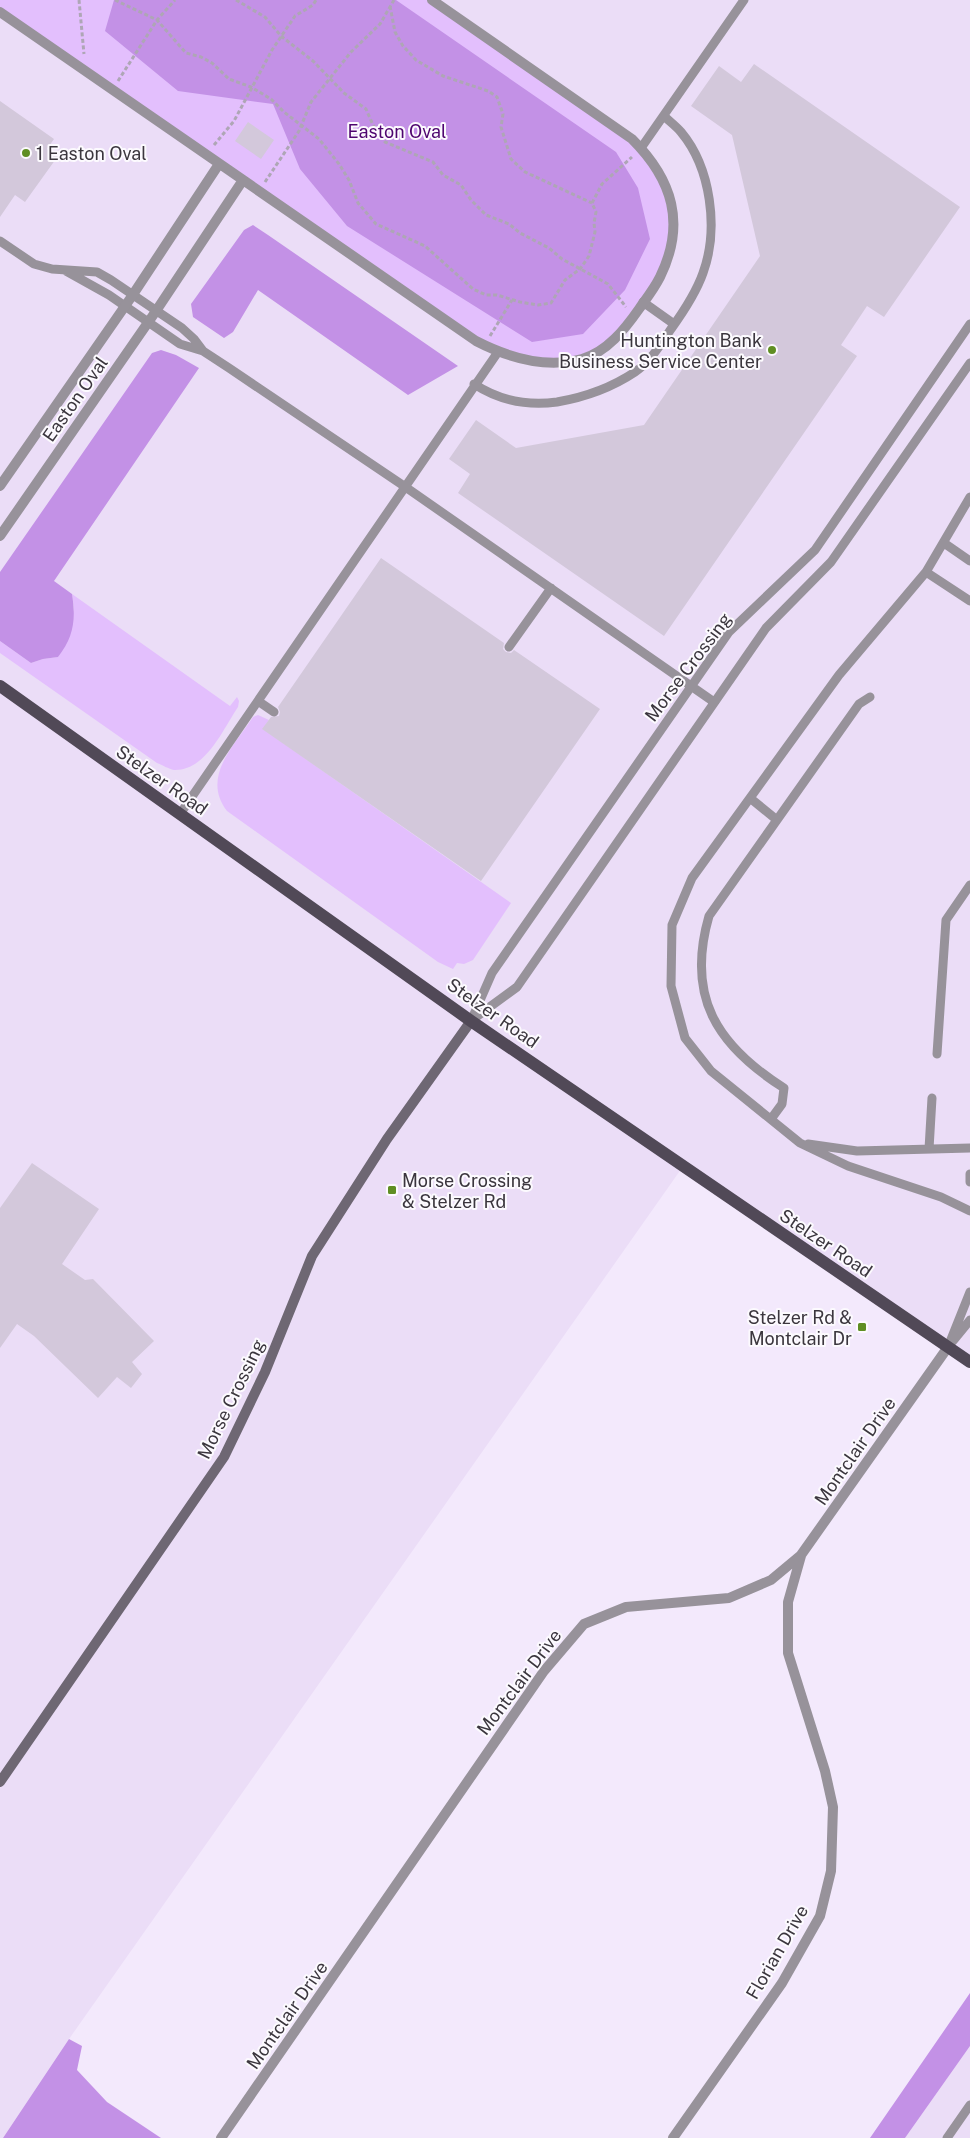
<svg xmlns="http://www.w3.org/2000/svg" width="970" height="2138" font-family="'Public Sans',sans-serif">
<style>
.built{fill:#ebddf7}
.green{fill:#e3bffd}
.forest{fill:#c391e6}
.building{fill:#d3c8db}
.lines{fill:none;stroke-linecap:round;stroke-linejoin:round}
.path{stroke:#aea6b5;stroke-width:3;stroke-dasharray:4 2.5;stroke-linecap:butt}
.lane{stroke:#97929a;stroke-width:9}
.street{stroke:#97929a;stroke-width:10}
.secondary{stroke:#6e6773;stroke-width:10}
.primary{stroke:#514957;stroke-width:12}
.poi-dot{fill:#5f8e23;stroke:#fcfafe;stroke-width:2}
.labels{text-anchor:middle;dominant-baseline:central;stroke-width:4;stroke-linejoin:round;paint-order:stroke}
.park-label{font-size:18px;fill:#4e056f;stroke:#fcfafe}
.poi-label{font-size:18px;fill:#3b363e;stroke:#fcfafe;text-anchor:start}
.street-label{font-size:18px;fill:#3b363e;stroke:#fcfafe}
</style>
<rect width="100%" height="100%" fill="#f3e9fc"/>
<path class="built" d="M0,0H970V1363L684,1165L69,2039L3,2138H0Z
M970,2046V2138H905Z"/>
<path class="green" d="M0,0H432L632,139L664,180L673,230L659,279L608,345L559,362L498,352L0,12Z
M72,594L230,706L237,697L239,701L238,707C223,729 206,771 174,770C169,769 162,765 157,763L0,653V641L31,663L43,659L58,657L74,609Z
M258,715L269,720L263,729L511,903L473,960L464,964L457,963L453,969L438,962L227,811C201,777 234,746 253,717Z"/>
<path class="forest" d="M114,0H396L616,152L638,188L650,239L625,290L583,334L532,342L347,226L300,169L273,104L178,91L105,31Z
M253,225L268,235L458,366L408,395L258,290L233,332L224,338L193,317L191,304L244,230Z
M161,350L176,355L199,368L54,581L72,594C76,619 74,637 58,657L43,659L31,663L0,641V572L152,353Z
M970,1993V2046L905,2138H870Z
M69,2039L82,2046L77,2070L107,2102L161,2138H3Z"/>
<path class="building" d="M754,64L960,207L884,317L867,306L841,345L857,356L664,636L458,493L470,474L449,459L476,420L516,448L644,425L760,256L732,135L691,106L719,66L741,82Z
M0,101L54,139L47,149L58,156L25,202L15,195L0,217Z
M248,122L274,140L261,159L235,141Z
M381,558L504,643L503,649L506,652L511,653L514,650L600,709L481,881L262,729L271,717L279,716L280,712L278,707Z
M32,1163L99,1209L62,1264L85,1280L93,1279L154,1341L132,1362L142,1374L131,1388L117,1377L98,1398L34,1336L17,1324L0,1348V1208Z"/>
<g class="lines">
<path class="path" d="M79,0L84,54
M115,0L157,20L186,53L201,57L212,63L229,79L251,87L271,99L284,112L319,139L339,164L349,180L358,203L376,224L425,246L473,289L486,295H497L520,302L538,305L551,303L565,280L580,269L589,256L595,232L594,223L596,212L592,203L602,184L632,157
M236,0L265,17L281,36L313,61L344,93L366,109L373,125L385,142L433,162L443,175L461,185L471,200L486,215L509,224L520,233L549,248L562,259L608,284L626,307
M390,6L395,32L403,46L416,60L443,76L488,91L497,97L503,114L501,127L511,159L525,172L592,203
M118,81L157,20L175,0
M214,145L234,121L272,50L295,16L313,5L316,0
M265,182L299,131L311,102L351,52L380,24L394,0
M490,336L512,300"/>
<path class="lane" d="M641,148L744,0
M0,241L34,264L52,269L97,272L111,280L182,328L194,339L203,351
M66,271L109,295L180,344L203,351L229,368L404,486L714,702
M643,302L674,324
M474,384C500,401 527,406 557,402C586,397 611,388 635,372C650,362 661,344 671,329C684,311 696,293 703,273C719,229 711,168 681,132C676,126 669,121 664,116
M970,497L926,572L839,675L692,878L672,925L671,986L685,1038L711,1071L800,1143L848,1166L941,1197L970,1211
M944,543L970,561
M926,572L970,601
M509,647L551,588
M258,701L274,712
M750,798L777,820
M180,814L498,352
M472,1020L517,987L766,628L831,562L970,363
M471,1021L492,973L729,632L815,550L970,324
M937,1054L946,920L970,885
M771,1119L782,1104L784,1088C716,1045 686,996 709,916L859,704L870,697
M808,1144L857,1151L970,1148
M929,1149L932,1098
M970,1174V1182
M953,1341L970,1320
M948,1347L970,1292
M947,2138L970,2105"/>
<path class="street" d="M0,12L476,341C509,358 545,369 582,359C607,352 625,329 639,309C646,299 654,289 660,277C686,224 673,180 632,139L432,0
M0,486L132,296L219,164
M0,536L156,311L243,180
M221,2138L544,1671L584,1624L626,1607L729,1598L771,1580L801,1555L948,1347
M673,2138L782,1983L820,1916L831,1871L833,1807L825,1771L788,1653V1602L801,1556"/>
<path class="secondary" d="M0,1782L224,1457L265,1372L312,1256L387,1139L471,1021"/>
<path class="primary" d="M0,686L471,1021L970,1362"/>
</g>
<g class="poi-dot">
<circle cx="26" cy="153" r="5"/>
<circle cx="772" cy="350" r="5"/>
<rect x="387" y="1185" width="10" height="10" rx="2.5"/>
<rect x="857" y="1322" width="10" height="10" rx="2.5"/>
</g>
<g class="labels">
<g class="park-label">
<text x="397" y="131">Easton Oval</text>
</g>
<g class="poi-label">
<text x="36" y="153">1 Easton Oval</text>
<text x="762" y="340" text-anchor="end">Huntington Bank<tspan x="762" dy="21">Business Service Center</tspan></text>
<text x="402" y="1180">Morse Crossing<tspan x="402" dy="21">&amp; Stelzer Rd</tspan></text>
<text x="852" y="1317" text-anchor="end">Stelzer Rd &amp;<tspan x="852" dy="21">Montclair Dr</tspan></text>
</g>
<g class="street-label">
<text transform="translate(75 399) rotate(-55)">Easton Oval</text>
<text transform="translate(688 667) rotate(-53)">Morse Crossing</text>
<text transform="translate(162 780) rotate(35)">Stelzer Road</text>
<text transform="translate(493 1013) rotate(35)">Stelzer Road</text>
<text transform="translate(826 1243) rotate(34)">Stelzer Road</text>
<text transform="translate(231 1399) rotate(-64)">Morse Crossing</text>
<text transform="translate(855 1451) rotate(-55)">Montclair Drive</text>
<text transform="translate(519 1682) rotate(-53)">Montclair Drive</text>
<text transform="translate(777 1952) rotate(-60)">Florian Drive</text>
<text transform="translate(287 2015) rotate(-55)">Montclair Drive</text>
</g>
</g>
</svg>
